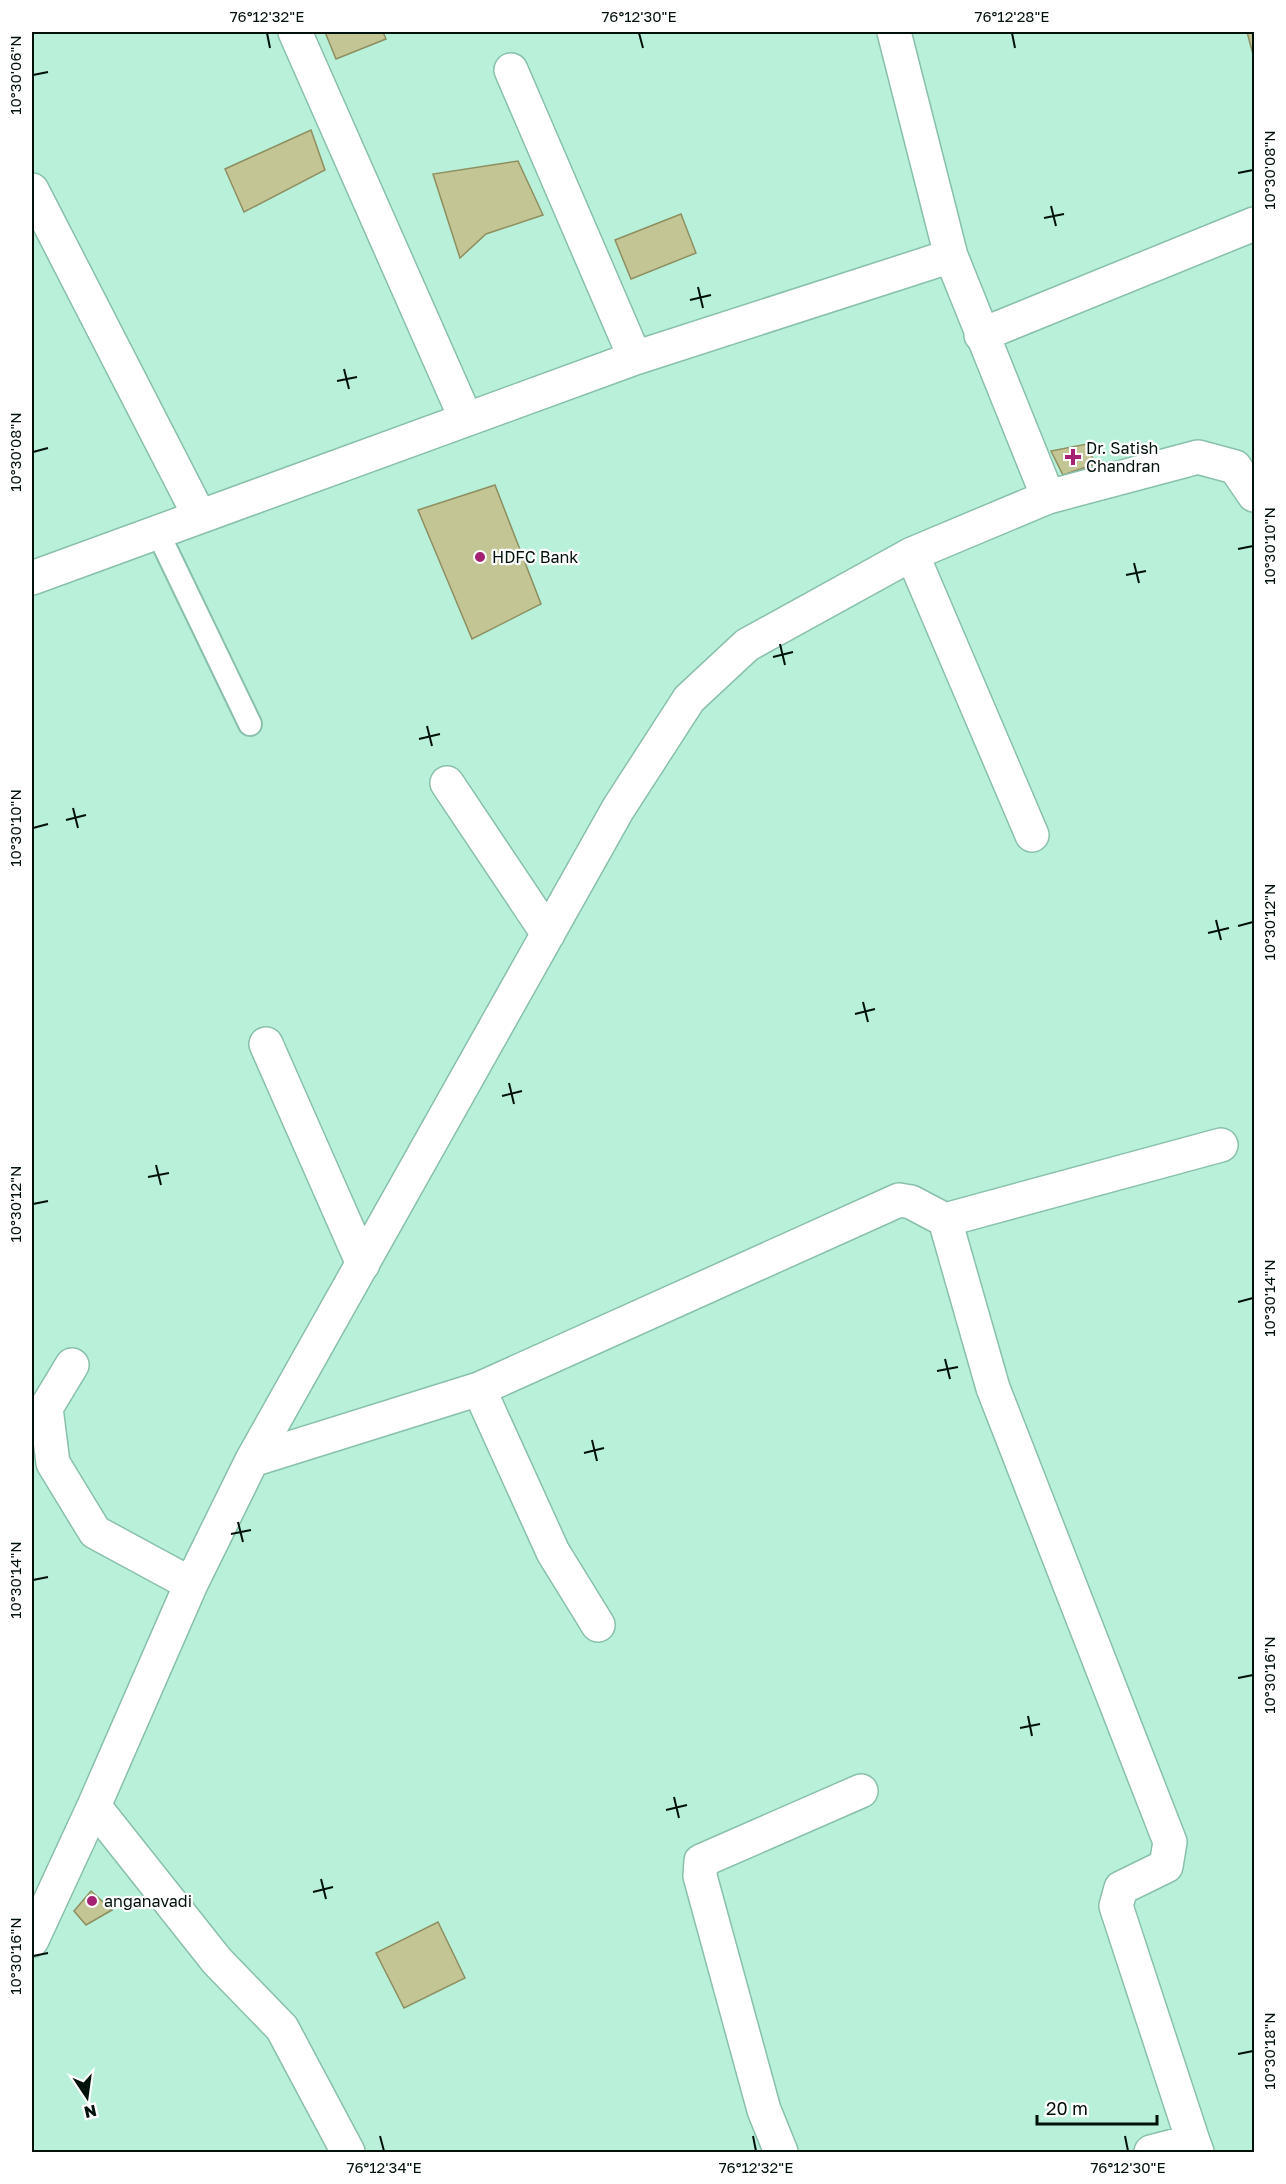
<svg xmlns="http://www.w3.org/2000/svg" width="1286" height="2184" font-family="'Golos Text',sans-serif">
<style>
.building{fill:#c4c595;stroke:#8e8f60;stroke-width:1.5}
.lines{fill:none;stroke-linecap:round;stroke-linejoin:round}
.service-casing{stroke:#89c0ab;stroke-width:26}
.minor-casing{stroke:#89c0ab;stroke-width:36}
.service{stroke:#fff;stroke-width:22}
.minor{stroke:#fff;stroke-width:33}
.ticks{fill:none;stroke:#00110a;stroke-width:2}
.poi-dot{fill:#a42271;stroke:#fff;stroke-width:2}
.labels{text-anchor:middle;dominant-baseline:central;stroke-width:4.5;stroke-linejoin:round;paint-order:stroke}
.poi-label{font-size:16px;fill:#00110a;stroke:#fff;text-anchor:start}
.neatline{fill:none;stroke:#00110a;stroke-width:2}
.ticks-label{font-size:15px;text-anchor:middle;fill:#00110a}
</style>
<rect width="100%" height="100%" fill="#b8f0da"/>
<path class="building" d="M325,32H383L386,39L336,59Z
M1247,32H1254V58Z
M311,130L325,170L244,212L225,169Z
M518,161L543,215L486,234L460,258L433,174Z
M681,214L696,253L631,279L615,240Z
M1087,444L1095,464L1063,475L1051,451Z
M495,485L541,604L472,639L418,510Z
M91,1891L112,1910L86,1925L74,1911Z
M438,1922L465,1978L404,2008L376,1953Z"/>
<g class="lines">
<g class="service-casing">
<path id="service" d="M157,531L250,724"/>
</g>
<g class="minor-casing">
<path id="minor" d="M295,32L466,419
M894,32L951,256
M511,70L635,358
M32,190L199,515
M981,335L1254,224
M912,554L1032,835
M32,578L635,358L951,256L1048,497
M447,783L548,934
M266,1044L363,1264
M72,1365L46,1408L53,1463L95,1532L191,1584
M479,1389L553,1552L598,1625
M252,1460L479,1389L899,1200L911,1202L945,1220
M94,1806L217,1961L282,2028L348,2152
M32,1940L94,1806L191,1584L252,1460L618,809L689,699L747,645L912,554L1048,497L1198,457L1235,467L1254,495
M1193,2141L1116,1906L1121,1888L1166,1866L1170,1842L993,1388L945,1220L1221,1145
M781,2152L764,2110L700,1876L701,1861L861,1791
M1151,2152L1193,2141L1197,2152"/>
</g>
<use href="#service" class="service"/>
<use href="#minor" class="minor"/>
</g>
<path class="ticks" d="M267,33L270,48M639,33L643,48M1012,33L1015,48M33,75L48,72M1238,173L1253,170M1051,206L1056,226M1044,218L1064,214M698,287L703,308M690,300L711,295M344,369L349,389M337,381L357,377M33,452L48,448M1238,549L1253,546M1134,563L1139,583M1126,575L1146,571M780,644L785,665M773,657L793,652M427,726L432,746M419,739L440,734M73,808L78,828M66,820L86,815M33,828L48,824M1216,920L1221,940M1238,926L1253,922M1208,933L1229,928M863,1002L868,1022M855,1014L875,1009M509,1083L514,1104M502,1096L522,1091M156,1165L161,1185M148,1177L169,1173M33,1204L48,1201M1238,1302L1253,1298M945,1359L950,1379M937,1371L958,1367M592,1440L597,1461M584,1453L604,1448M238,1522L243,1542M231,1534L251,1530M33,1580L48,1577M1238,1678L1253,1675M1028,1716L1032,1736M1020,1728L1040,1724M674,1797L679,1818M666,1810L687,1805M321,1879L326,1899M313,1892L333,1887M33,1956L48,1953M1238,2054L1253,2051M380,2136L384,2151M753,2136L756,2151M1125,2136L1128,2151"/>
<g class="poi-dot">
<path d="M1070 448h6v6h6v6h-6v6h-6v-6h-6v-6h6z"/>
<circle cx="480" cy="557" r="6"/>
<circle cx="92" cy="1901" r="6"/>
</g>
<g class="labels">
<g class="poi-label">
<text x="1086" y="448">Dr. Satish<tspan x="1086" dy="18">Chandran</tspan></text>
<text x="492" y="557">HDFC Bank</text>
<text x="104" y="1901">anganavadi</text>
</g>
</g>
<rect width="1286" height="2184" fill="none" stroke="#ffffff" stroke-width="66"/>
<g transform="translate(87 2097) rotate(167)" stroke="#ffffff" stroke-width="4.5" paint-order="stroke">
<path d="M0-4.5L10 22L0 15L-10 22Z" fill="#00110a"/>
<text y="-9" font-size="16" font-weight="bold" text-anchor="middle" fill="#00110a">N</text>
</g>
<path d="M1037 2115v9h120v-9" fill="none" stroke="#00110a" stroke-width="3"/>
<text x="1046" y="2115" font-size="18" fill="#00110a" stroke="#ffffff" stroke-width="4.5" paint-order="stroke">20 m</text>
<rect x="33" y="33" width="1220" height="2118" class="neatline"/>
<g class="ticks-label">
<text x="267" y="22">76°12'32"E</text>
<text x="639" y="22">76°12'30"E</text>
<text x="1012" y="22">76°12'28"E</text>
<text transform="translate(16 75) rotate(-90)" y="5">10°30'06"N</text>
<text transform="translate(1270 170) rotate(-90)" y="5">10°30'08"N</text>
<text transform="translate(16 452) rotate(-90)" y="5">10°30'08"N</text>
<text transform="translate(1270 546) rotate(-90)" y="5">10°30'10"N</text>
<text transform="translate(16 828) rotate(-90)" y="5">10°30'10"N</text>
<text transform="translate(1270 922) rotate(-90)" y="5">10°30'12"N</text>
<text transform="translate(16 1204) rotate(-90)" y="5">10°30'12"N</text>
<text transform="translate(1270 1298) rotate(-90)" y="5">10°30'14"N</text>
<text transform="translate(16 1580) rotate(-90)" y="5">10°30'14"N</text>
<text transform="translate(1270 1675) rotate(-90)" y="5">10°30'16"N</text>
<text transform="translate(16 1956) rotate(-90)" y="5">10°30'16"N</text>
<text transform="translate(1270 2051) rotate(-90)" y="5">10°30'18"N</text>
<text x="384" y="2173">76°12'34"E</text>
<text x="756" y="2173">76°12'32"E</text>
<text x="1128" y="2173">76°12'30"E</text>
</g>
</svg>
